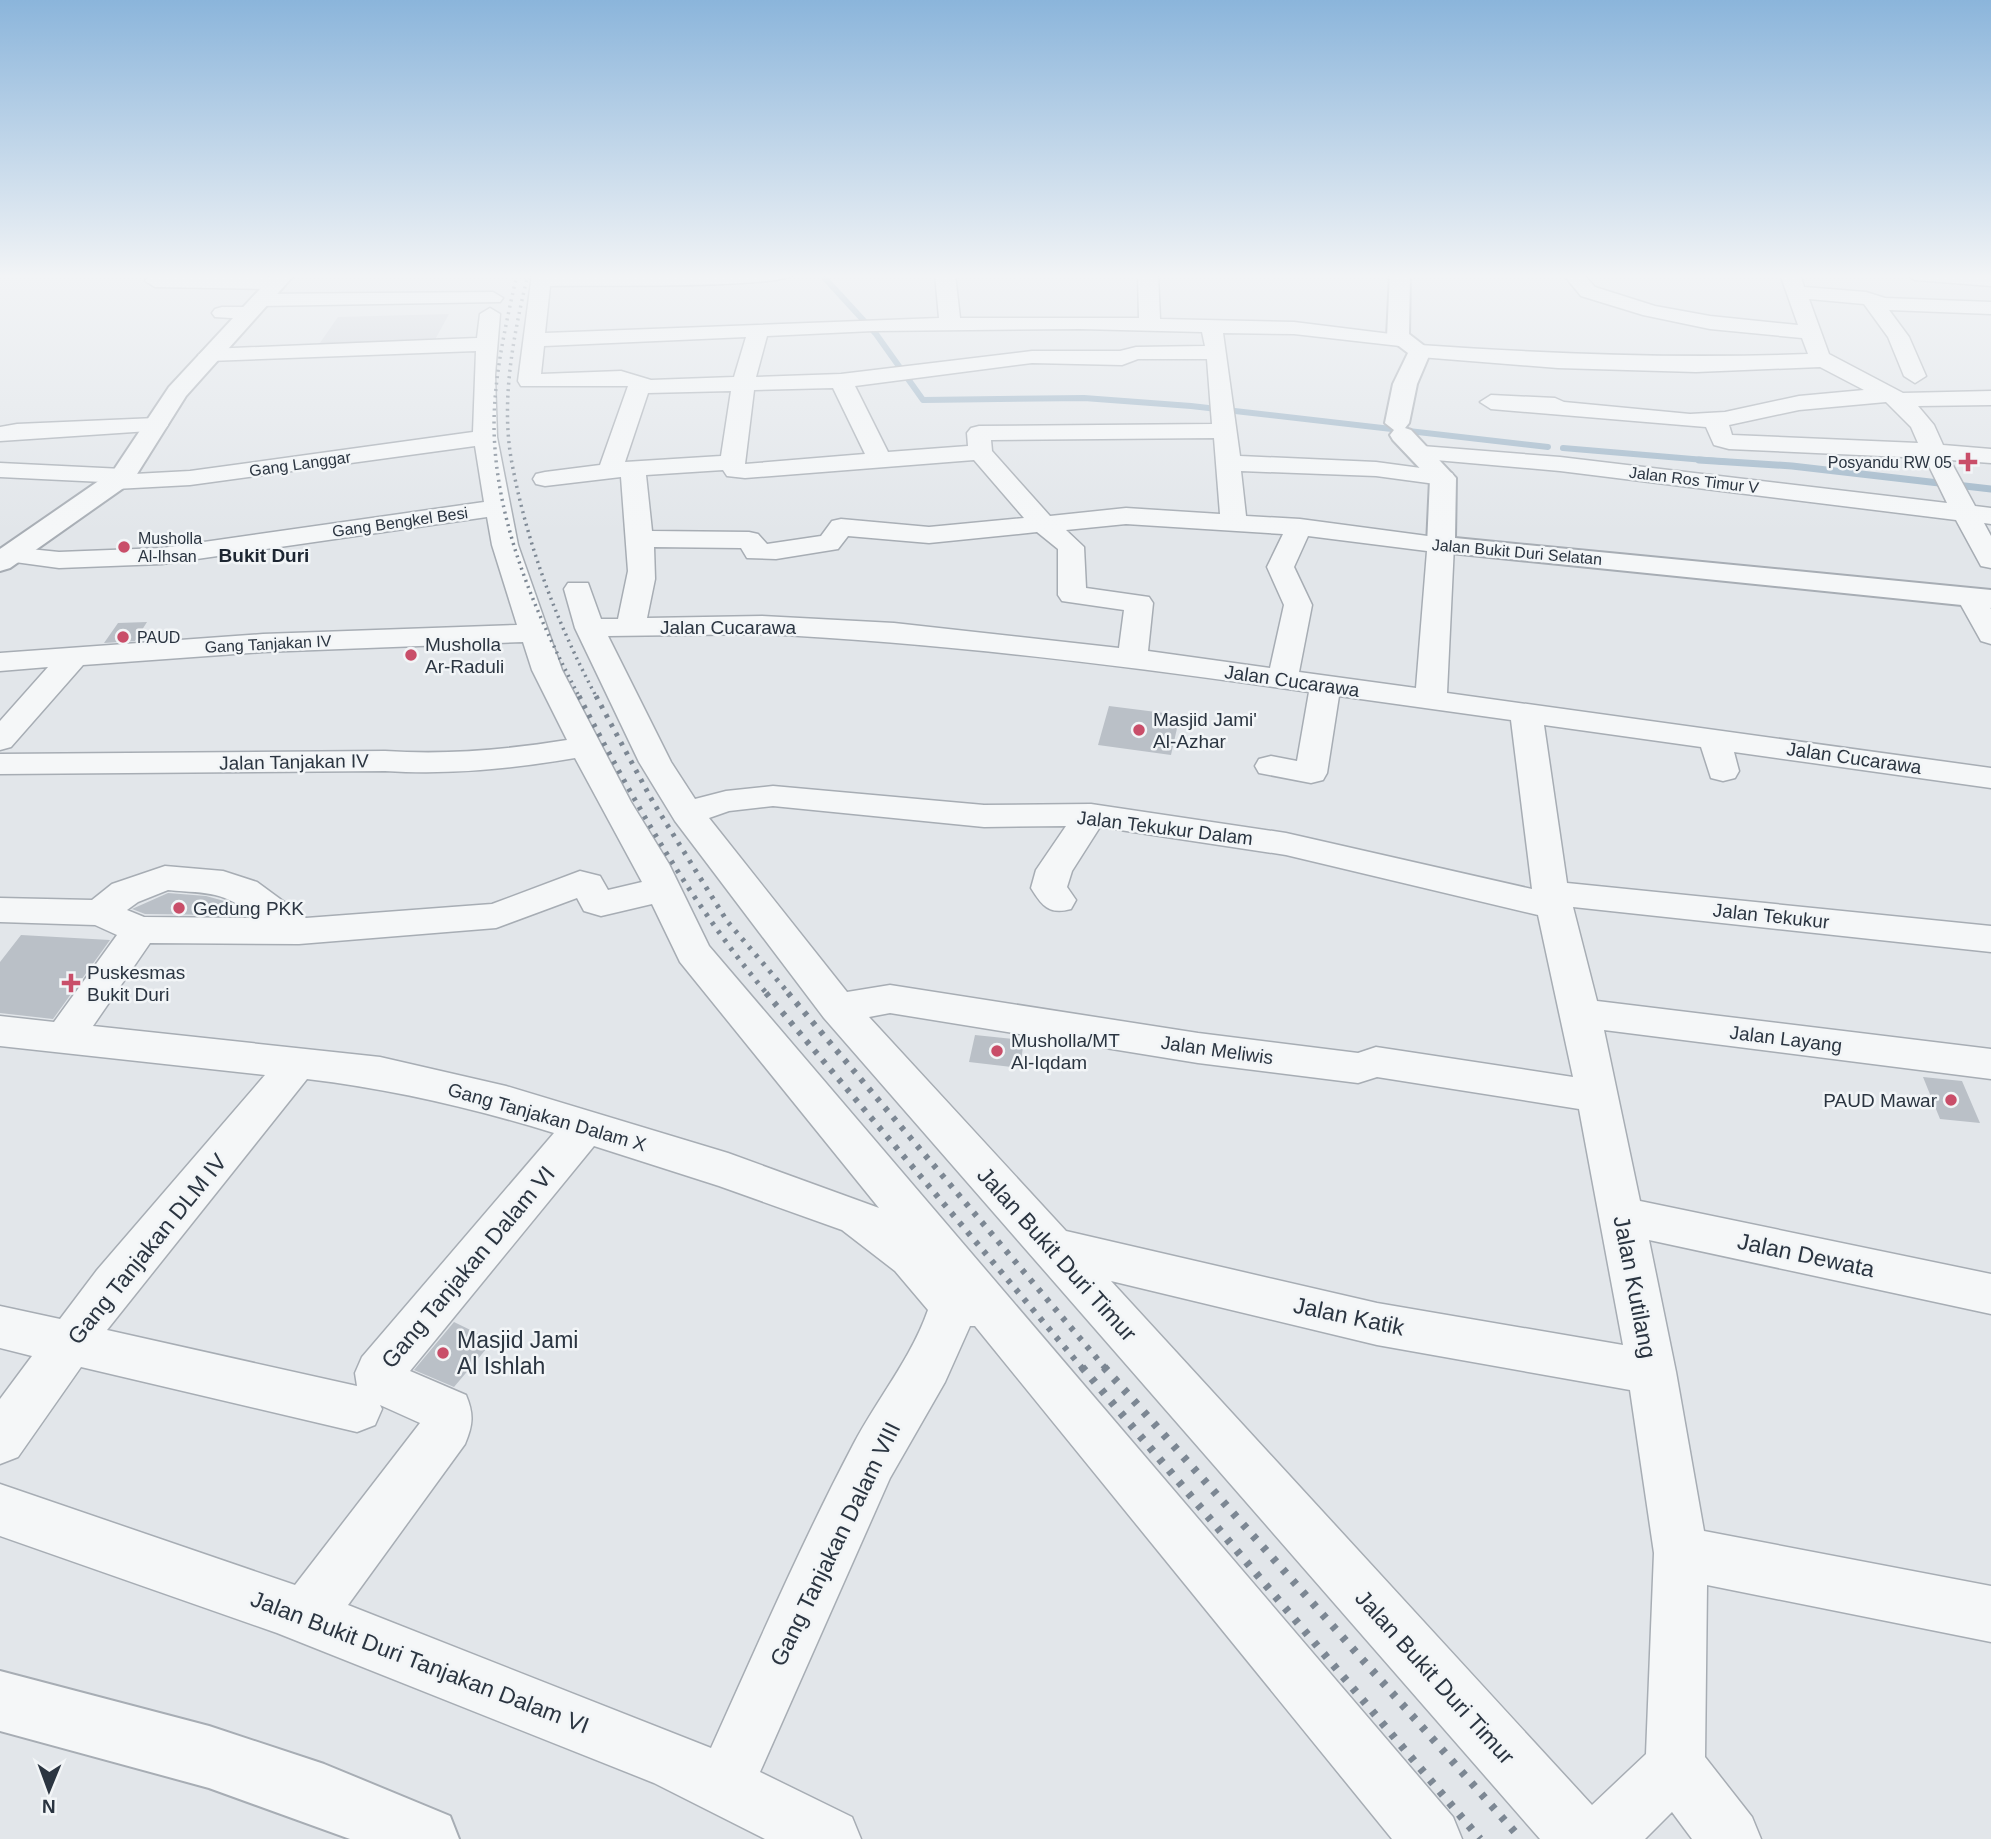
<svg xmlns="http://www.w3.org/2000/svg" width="1991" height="1839" font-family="Helvetica,sans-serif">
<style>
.built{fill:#d1d5dc}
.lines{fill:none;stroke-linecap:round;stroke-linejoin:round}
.stream-far1{stroke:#9fb6c8;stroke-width:6}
.stream{stroke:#9fb6c8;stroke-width:7}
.building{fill:#bac0c7}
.minor-casing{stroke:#a7adb4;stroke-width:3}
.tertiary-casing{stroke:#a7adb4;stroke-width:4}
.minor{fill:#f5f7f8;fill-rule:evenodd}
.tertiary{fill:#f5f7f8;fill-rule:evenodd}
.rail-far3{stroke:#7c8793;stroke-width:3.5;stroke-dasharray:2 4.5;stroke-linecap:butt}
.rail-far2{stroke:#7c8793;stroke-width:5;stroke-dasharray:3.5 7;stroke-linecap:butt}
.rail-far1{stroke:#7c8793;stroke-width:6;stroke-dasharray:4.5 8;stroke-linecap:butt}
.rail{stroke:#7c8793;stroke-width:8;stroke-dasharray:5 10;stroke-linecap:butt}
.poi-dot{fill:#c94e69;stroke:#f2f5f7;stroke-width:2.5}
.labels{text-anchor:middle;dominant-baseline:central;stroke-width:5;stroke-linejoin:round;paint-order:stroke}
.far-poi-label{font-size:16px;fill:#2b3541;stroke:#f2f5f7;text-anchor:start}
.far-street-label{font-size:16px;fill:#2b3541;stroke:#f2f5f7}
.far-quarter-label{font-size:19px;font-weight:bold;fill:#1d2632;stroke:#f2f5f7}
.street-label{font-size:19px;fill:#2b3541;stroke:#f2f5f7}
.poi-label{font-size:19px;fill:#2b3541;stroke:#f2f5f7;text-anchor:start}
.near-street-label{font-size:23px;fill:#2b3541;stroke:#f2f5f7}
.near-poi-label{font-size:23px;fill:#2b3541;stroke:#f2f5f7;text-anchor:start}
</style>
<rect width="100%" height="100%" fill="#e2e6ea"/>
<path class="built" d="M449,314L431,347L315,350L338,317Z"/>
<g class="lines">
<path class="stream-far1" d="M821,274L876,334L923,400L1084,398L1191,406L1548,447
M1563,448L1728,462"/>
<path class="stream" d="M1699,460L1792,466L1991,489"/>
</g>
<path class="building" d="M147,622L135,641L104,643L118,623Z
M1109,706L1180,715L1171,755L1098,745Z
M168,893L206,896L228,902L220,915L145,914L132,909Z
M21,935L110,940L53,1019L0,1013V962Z
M975,1035L1024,1040L1020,1068L969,1062Z
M1923,1077L1962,1081L1980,1123L1940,1119Z
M454,1322L493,1341L454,1387L414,1370Z"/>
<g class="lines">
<g class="minor-casing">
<path id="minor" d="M151,274L276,277L286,283L276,289L155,287L145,281Z
M532,274H795C783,289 582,285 550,286L545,333L939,318L935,274H955L960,318H1139L1138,274H1158L1160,319L1294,322L1407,336L1411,340L1400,346L1294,334L1223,333L1240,456L1376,462L1443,471L1452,473L1455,478L1452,483L1443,485L1376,476L1241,471L1246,516L1300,519L1450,539L1454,545L1447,693L1991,768V788L1734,752L1739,771L1735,778L1723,781L1711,778L1701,747L1544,725L1567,883L1991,926V952L1573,907L1597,1001L1991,1049V1079L1604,1030L1640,1201L1991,1274V1314L1649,1240L1676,1372L1704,1531L1991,1586V1642L1707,1585L1705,1757L1752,1817L1761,1839H1692L1672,1812L1645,1839H1540L824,1018L675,821L639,762L575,628L564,589L568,583H588L601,619H618L628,571L621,477L545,486L536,484L533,479L536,474L545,472L600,465L628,386H521L518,381ZM1080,329L1202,332L1205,346L1136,347L1120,351H1032L841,374L756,377L767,336L873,331ZM746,337L734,377L651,380L621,371L541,374L544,346ZM1138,359H1207L1212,424L979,426L971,428L967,433L968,446L888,452L855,386L1032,363L1122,365ZM833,388L865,454L745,464L754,390ZM731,391L721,456L625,462L648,393ZM1214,438L1220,514L1126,508L1050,516L992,451L991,440ZM974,460L1024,518L929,527L841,519L832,521L821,536L767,544L758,534L749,532L652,531L646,475L723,470L727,476L745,478ZM1126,524L1283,534L1267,567L1284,605L1270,668L1148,651L1153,603L1149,597L1086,588L1084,547L1066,530ZM1037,532L1058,549V595L1062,601L1124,610L1119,648L894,623L762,616L647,618L655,579L654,547L741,548L747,558L776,559L838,549L848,536L929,543ZM1308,536L1427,551L1416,688L1299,672L1312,605L1294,567ZM762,634C945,643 1127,666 1309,692L1297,761L1271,756L1259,759L1255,766L1259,773L1311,783L1323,780L1327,773L1339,696L1511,720L1532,889L1286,833L1091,804L984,805L773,786L726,791L695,799L671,762L608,636ZM773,806L984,827L1066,826L1036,870L1031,888C1042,906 1049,915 1071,909L1076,900L1067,887L1072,871L1100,827L1286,855L1538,915L1573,1077L1376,1047L1358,1053L1198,1033L890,985L847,992L709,818L729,811ZM890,1013L1198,1063L1358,1083L1377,1077L1579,1109L1623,1345L1377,1303L1066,1231L869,1017ZM1111,1281L1377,1345L1630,1390L1654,1553L1646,1754L1592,1805Z
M1563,274H1583L1595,287L1655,306L1710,316L1798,325L1780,274H1800L1804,287L1866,292L1885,298L1991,302V314L1889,310L1909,337L1926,376L1915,383L1904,376L1888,337L1864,304L1809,299L1829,354L1903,393L1991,391V405L1918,406L1934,425L1943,445L1991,449V463L1950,460L1975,506L1991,508V524L1984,523L1991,536V568L1981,566L1956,520L1560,471L1413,458L1410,453L1413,448L1422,446L1560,457L1947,503L1925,458L1729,449L1714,445L1706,427L1491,409L1480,402L1491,395L1555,398L1564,402L1690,414L1725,412L1799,396L1864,390L1820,367L1696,372L1558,368L1420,357L1409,351L1420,345C1550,354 1678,359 1808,354L1802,338L1710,329L1643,315L1581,296ZM1886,402L1911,427L1918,443L1732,435L1729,425L1799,410Z
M1905,274H1991V286L1915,280Z
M493,292L503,298L500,302L260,306L250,300L260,294Z
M222,307H247L257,313L247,319L215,317L212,313L215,309Z
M490,308L500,314L495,375L497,437L518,545L562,670L631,802L669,864L709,946L1453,1817L1462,1839H1392L975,1326H970L945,1382L890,1478L760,1772L852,1817L861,1839H765L654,1783L277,1633L0,1536V1484L295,1585L420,1423L380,1405L382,1409L375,1425L357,1432L81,1367L18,1457L0,1464V1399L32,1356L0,1348V1306L60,1319L97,1270L265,1075L0,1046V1016L54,1022L117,935L95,925L0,922V898L92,900L112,884L165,866L223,871L257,882L306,918L492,904L580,871L600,876L608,890L642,882L575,758C509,769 452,775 385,771L0,774V754L385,751C447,755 505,750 567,740L532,670L523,642L263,652L83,665L11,747L0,750V721L48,667L0,671V653L263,634L517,625L492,545L487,517L162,564L59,568L0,560V549L10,547L59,552L162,548L484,502L475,446L190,485L115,489L106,487L103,482L0,477V463L123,469L134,474L190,471L473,432L476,351L209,361L198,355L209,349L477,338L480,314ZM168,890C212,894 221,890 257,918L144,917L127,910L138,902ZM577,898L584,911L601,916L652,904L680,962L879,1208L728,1153L506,1086L380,1057L93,1026L150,943L299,944L496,928ZM307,1079C391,1089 473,1108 554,1133L362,1357L355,1373L357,1386L107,1330ZM594,1146L719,1186L842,1230L895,1271L928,1310C911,1359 877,1399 853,1445C801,1544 757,1646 711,1748L348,1605L465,1444C473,1425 474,1414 466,1395L410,1371Z
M156,418L164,420L168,425L164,430L0,441V427L17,424Z
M1971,590L1981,592L1991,609V644L1981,641L1957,598L1961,592Z"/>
</g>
<g class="tertiary-casing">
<path id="tertiary" d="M274,274H295L186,396L132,482L10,568L0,571V549L113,471L169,387Z
M1390,274H1410L1409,334L1431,351L1417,384L1409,423L1405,428L1411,430L1456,478L1455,538L1991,590V608L1431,551L1427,545L1430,479L1393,440L1390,435L1394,430L1385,423L1393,384L1408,353L1387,337Z
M0,1671L209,1726L324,1764L450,1816L459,1839H350L209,1788L0,1731Z"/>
</g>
<use href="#minor" class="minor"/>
<use href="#tertiary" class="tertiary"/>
<path class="rail-far3" d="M517,274C506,324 494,375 494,426C495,522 536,615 580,698
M528,274C514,333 501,397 511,458C526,542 557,624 597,698"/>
<path class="rail-far2" d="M579,696C634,802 691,904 768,995
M596,696L653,802L727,921L790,995"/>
<path class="rail-far1" d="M766,993L1083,1369
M788,993L1106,1369"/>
<path class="rail" d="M1082,1367L1480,1839
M1104,1367L1521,1839"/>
</g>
<linearGradient id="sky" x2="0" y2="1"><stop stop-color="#8bb5db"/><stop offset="0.52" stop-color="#f2f4f6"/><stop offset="1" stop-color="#f2f4f6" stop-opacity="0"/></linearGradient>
<rect width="1991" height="531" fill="url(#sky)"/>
<g class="poi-dot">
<path d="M1964.5 451.5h7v7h7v7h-7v7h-7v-7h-7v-7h7z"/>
<circle cx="124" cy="547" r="7"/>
<circle cx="123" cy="637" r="7"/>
<circle cx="411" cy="655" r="7"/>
<circle cx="1139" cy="730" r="7"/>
<circle cx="179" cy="908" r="7"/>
<path d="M67.5 972.5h7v7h7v7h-7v7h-7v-7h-7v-7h7z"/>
<circle cx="997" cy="1051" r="7"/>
<circle cx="1951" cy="1100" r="7"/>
<circle cx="443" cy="1353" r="7"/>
</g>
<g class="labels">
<g class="far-poi-label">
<text x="1952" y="462" text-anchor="end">Posyandu RW 05</text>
<text x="138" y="538">Musholla<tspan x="138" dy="18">Al-Ihsan</tspan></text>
<text x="137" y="637">PAUD</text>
</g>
<g class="far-street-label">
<text transform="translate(300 464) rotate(-8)">Gang Langgar</text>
<text transform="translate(1694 480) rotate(7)">Jalan Ros Timur V</text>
<text transform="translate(400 522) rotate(-8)">Gang Bengkel Besi</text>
<text transform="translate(1517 552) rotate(5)">Jalan Bukit Duri Selatan</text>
<text transform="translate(268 644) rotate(-3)">Gang Tanjakan IV</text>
</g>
<g class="far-quarter-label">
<text x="264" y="555">Bukit Duri</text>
</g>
<g class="street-label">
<text x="728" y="627">Jalan Cucarawa</text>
<text transform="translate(1292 681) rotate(8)">Jalan Cucarawa</text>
<text transform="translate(1854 758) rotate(8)">Jalan Cucarawa</text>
<text transform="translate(294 762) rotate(-1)">Jalan Tanjakan IV</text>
<text transform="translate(1165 828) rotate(7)">Jalan Tekukur Dalam</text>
<text transform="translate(1771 916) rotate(6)">Jalan Tekukur</text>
<text transform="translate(1786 1039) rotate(7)">Jalan Layang</text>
<text transform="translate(1217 1050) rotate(8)">Jalan Meliwis</text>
<text transform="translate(547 1117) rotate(16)">Gang Tanjakan Dalam X</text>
</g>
<g class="poi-label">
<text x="425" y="644">Musholla<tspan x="425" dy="22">Ar-Raduli</tspan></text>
<text x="1153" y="719">Masjid Jami'<tspan x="1153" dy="22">Al-Azhar</tspan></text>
<text x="193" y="908">Gedung PKK</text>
<text x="87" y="972">Puskesmas<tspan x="87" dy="22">Bukit Duri</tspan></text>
<text x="1011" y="1040">Musholla/MT<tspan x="1011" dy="22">Al-Iqdam</tspan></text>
<text x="1937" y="1100" text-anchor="end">PAUD Mawar</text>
</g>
<g class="near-street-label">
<text transform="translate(147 1249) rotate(-51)">Gang Tanjakan DLM IV</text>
<text transform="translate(1057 1254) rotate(48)">Jalan Bukit Duri Timur</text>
<text transform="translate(1806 1255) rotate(12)">Jalan Dewata</text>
<text transform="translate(468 1267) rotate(-50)">Gang Tanjakan Dalam VI</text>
<text transform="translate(1635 1287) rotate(79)">Jalan Kutilang</text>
<text transform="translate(1349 1316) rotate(12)">Jalan Katik</text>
<text transform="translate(835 1544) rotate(-64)">Gang Tanjakan Dalam VIII</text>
<text transform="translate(420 1662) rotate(21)">Jalan Bukit Duri Tanjakan Dalam VI</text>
<text transform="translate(1435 1677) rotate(48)">Jalan Bukit Duri Timur</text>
</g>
<g class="near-poi-label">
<text x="457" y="1340">Masjid Jami<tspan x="457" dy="26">Al Ishlah</tspan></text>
</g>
</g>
<g transform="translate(49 1790) rotate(181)" stroke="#f2f5f7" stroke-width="5" paint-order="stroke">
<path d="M0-5L12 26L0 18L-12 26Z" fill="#2b3541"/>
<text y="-10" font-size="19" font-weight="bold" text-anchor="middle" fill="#2b3541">N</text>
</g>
</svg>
